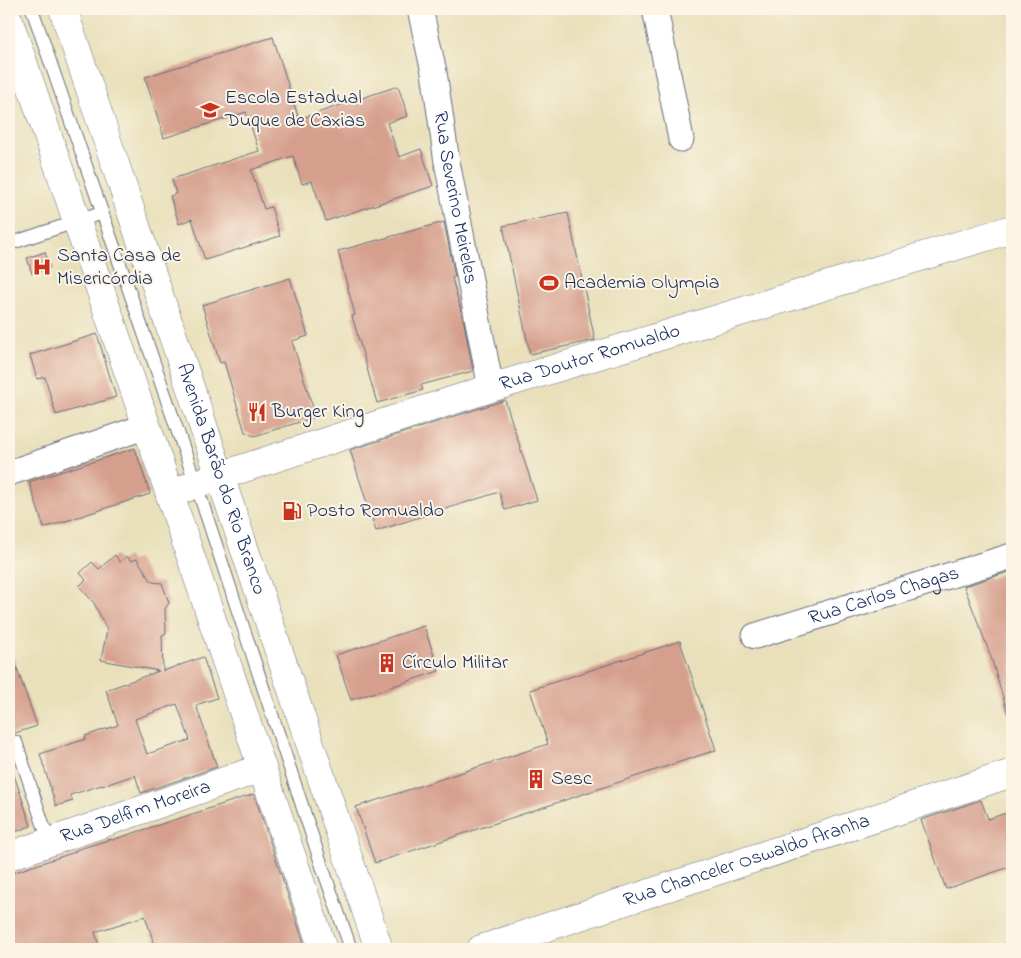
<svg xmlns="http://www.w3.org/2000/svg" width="1021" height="958" font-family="'Indie Flower',sans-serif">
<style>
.building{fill:#d69f8d;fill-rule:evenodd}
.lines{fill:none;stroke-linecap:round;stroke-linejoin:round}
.service-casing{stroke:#636d7f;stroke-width:14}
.minor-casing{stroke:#636d7f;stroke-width:27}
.tertiary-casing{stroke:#636d7f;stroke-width:29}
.secondary-casing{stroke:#636d7f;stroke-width:29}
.service{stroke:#fff;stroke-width:12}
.minor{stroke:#fff;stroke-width:25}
.tertiary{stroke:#fff;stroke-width:28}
.secondary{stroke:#fff;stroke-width:28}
.labels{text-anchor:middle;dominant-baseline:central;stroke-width:4;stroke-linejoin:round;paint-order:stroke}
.poi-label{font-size:20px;fill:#1b2f5e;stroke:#fcf5e5;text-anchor:start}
.street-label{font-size:20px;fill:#1b2f5e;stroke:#fcf5e5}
</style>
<rect width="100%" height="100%" fill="#fcf5e5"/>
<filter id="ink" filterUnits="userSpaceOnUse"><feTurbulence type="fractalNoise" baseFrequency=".02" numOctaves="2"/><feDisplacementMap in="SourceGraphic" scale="10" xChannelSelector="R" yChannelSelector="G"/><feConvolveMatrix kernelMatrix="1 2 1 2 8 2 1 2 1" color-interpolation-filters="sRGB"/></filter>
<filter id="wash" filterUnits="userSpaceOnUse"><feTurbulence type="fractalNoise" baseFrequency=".0096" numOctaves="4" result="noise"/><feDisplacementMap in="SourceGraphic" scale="20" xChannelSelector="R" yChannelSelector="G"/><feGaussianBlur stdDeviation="1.12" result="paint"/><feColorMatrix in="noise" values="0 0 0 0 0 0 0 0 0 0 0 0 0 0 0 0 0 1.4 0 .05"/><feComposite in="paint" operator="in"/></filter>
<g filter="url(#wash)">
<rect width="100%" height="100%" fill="#e9e0bb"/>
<g id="blocks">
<path class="building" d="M273,37L299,119L398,86L408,116L387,123L399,157L421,149L433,186L326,221L312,181L302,184L293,156L251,170L264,209L271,207L280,236L205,260L192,219L179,224L170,196L176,194L172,179L259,151L246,112L164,138L145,77Z
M568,213L595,340L530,354L503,226Z
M444,222L455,277L452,278L464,322L473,371L421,385L423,390L377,403L352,316L355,315L338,251Z
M45,252L50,268L32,274L27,258Z
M290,278L308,336L292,341L316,417L254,436L245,432L224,362L220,363L202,305Z
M97,334L116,397L56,415L45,377L37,379L30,355Z
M505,400L537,500L505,510L499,492L376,531L350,450Z
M135,448L150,494L44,528L29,482Z
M115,555L120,562L127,556L131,561L137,559L152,582L162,583L169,603L165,609L166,633L162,635L163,671L203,657L217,698L196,705L217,767L141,793L135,775L102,786V785L70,795L73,801L56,806L40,754L86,739L85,736L118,725L106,690L159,671L101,660L107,630L94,603L79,586L86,580L80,573L92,562L99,569ZM177,704L190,740L147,754L135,719Z
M1012,571V714H1008L990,654L964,586Z
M424,626L439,671L351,700L336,655Z
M680,641L716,750L375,863L356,807L548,744L530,690Z
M11,651L37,726L9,735V652Z
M12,769L31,826L9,834V770Z
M254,794L306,949H156L145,916L95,932L100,949H9V874L72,853L76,851V850L111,839L112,840Z
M981,800L988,819L1012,811V866L946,889L921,820Z"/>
</g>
</g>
<g filter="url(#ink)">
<use href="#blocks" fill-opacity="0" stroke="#636d7f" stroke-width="1"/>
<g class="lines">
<g class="service-casing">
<path id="service" d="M32,9L200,496L323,869L351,949
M9,244L102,213
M16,742L49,842"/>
</g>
<g class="minor-casing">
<g id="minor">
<path id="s1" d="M420,9L434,72L447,162L491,388"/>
<path d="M655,9L681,139"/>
<path d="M9,473L147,426"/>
<path id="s2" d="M755,636L1012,556"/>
</g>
</g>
<g class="tertiary-casing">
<g id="tertiary">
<path id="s3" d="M9,856L262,768"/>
</g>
</g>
<g class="secondary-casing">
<g id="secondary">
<path id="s4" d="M63,9L379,949"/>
<path d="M9,21L170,495L323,949"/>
<path id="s5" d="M170,495L195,484L491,388L1012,229"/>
<path id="s6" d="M481,949L1012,773"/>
</g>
</g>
<use href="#service" class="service"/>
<use href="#minor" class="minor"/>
<use href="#tertiary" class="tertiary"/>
<use href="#secondary" class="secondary"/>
</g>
</g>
<defs>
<g id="school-bare" transform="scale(1.5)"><path d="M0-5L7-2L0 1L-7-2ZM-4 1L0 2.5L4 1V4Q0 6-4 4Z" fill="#c8321e" stroke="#fcf5e5" stroke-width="2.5" paint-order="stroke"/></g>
<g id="hospital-bare" transform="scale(1.5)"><path d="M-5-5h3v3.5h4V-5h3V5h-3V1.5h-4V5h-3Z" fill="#c8321e" stroke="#fcf5e5" stroke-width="2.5" paint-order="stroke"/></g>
<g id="stadium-bare" transform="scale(1.5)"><path d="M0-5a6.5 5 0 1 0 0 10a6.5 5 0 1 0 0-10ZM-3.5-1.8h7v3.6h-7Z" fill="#c8321e" stroke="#fcf5e5" stroke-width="2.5" paint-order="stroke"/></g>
<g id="restaurant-bare" transform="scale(1.5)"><path d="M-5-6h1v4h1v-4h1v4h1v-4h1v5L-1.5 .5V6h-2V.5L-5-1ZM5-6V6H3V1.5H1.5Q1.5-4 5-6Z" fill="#c8321e" stroke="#fcf5e5" stroke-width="2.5" paint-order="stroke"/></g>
<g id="fuel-bare" transform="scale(1.5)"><path d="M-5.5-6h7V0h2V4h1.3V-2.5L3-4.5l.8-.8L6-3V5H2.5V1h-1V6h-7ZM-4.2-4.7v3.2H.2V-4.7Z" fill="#c8321e" stroke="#fcf5e5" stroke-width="2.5" paint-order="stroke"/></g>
<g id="building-bare" transform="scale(1.5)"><path d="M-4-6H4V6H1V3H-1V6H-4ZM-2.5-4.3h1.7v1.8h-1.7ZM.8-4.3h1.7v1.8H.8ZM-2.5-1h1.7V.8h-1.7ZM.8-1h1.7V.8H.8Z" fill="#c8321e" stroke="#fcf5e5" stroke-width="2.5" paint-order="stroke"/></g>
</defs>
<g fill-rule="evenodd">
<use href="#school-bare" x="210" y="110"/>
<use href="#hospital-bare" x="42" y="267"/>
<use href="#stadium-bare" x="549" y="283"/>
<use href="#restaurant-bare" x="257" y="412"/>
<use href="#fuel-bare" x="292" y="511"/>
<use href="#building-bare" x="387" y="663"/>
<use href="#building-bare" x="536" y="779"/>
</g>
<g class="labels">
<g class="poi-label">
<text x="225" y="98">Escola Estadual<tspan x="225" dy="23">Duque de Caxias</tspan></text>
<text x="57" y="256">Santa Casa de<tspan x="57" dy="23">Misericórdia</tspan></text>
<text x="564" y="283">Academia Olympia</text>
<text x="272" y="412">Burger King</text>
<text x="307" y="511">Posto Romualdo</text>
<text x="402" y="663">Círculo Militar</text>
<text x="551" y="779">Sesc</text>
</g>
<g class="street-label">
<text stroke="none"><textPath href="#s1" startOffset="192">Rua Severino Meireles</textPath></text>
<text stroke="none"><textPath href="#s5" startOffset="442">Rua Doutor Romualdo</textPath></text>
<text stroke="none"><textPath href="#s4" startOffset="496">Avenida Barão do Rio Branco</textPath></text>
<text stroke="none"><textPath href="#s2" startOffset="135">Rua Carlos Chagas</textPath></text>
<text stroke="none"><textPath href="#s3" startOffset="134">Rua Delfim Moreira</textPath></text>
<text stroke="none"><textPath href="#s6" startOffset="280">Rua Chanceler Oswaldo Aranha</textPath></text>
</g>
</g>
<rect width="1021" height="958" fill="none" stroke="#fcf5e5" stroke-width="30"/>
</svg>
